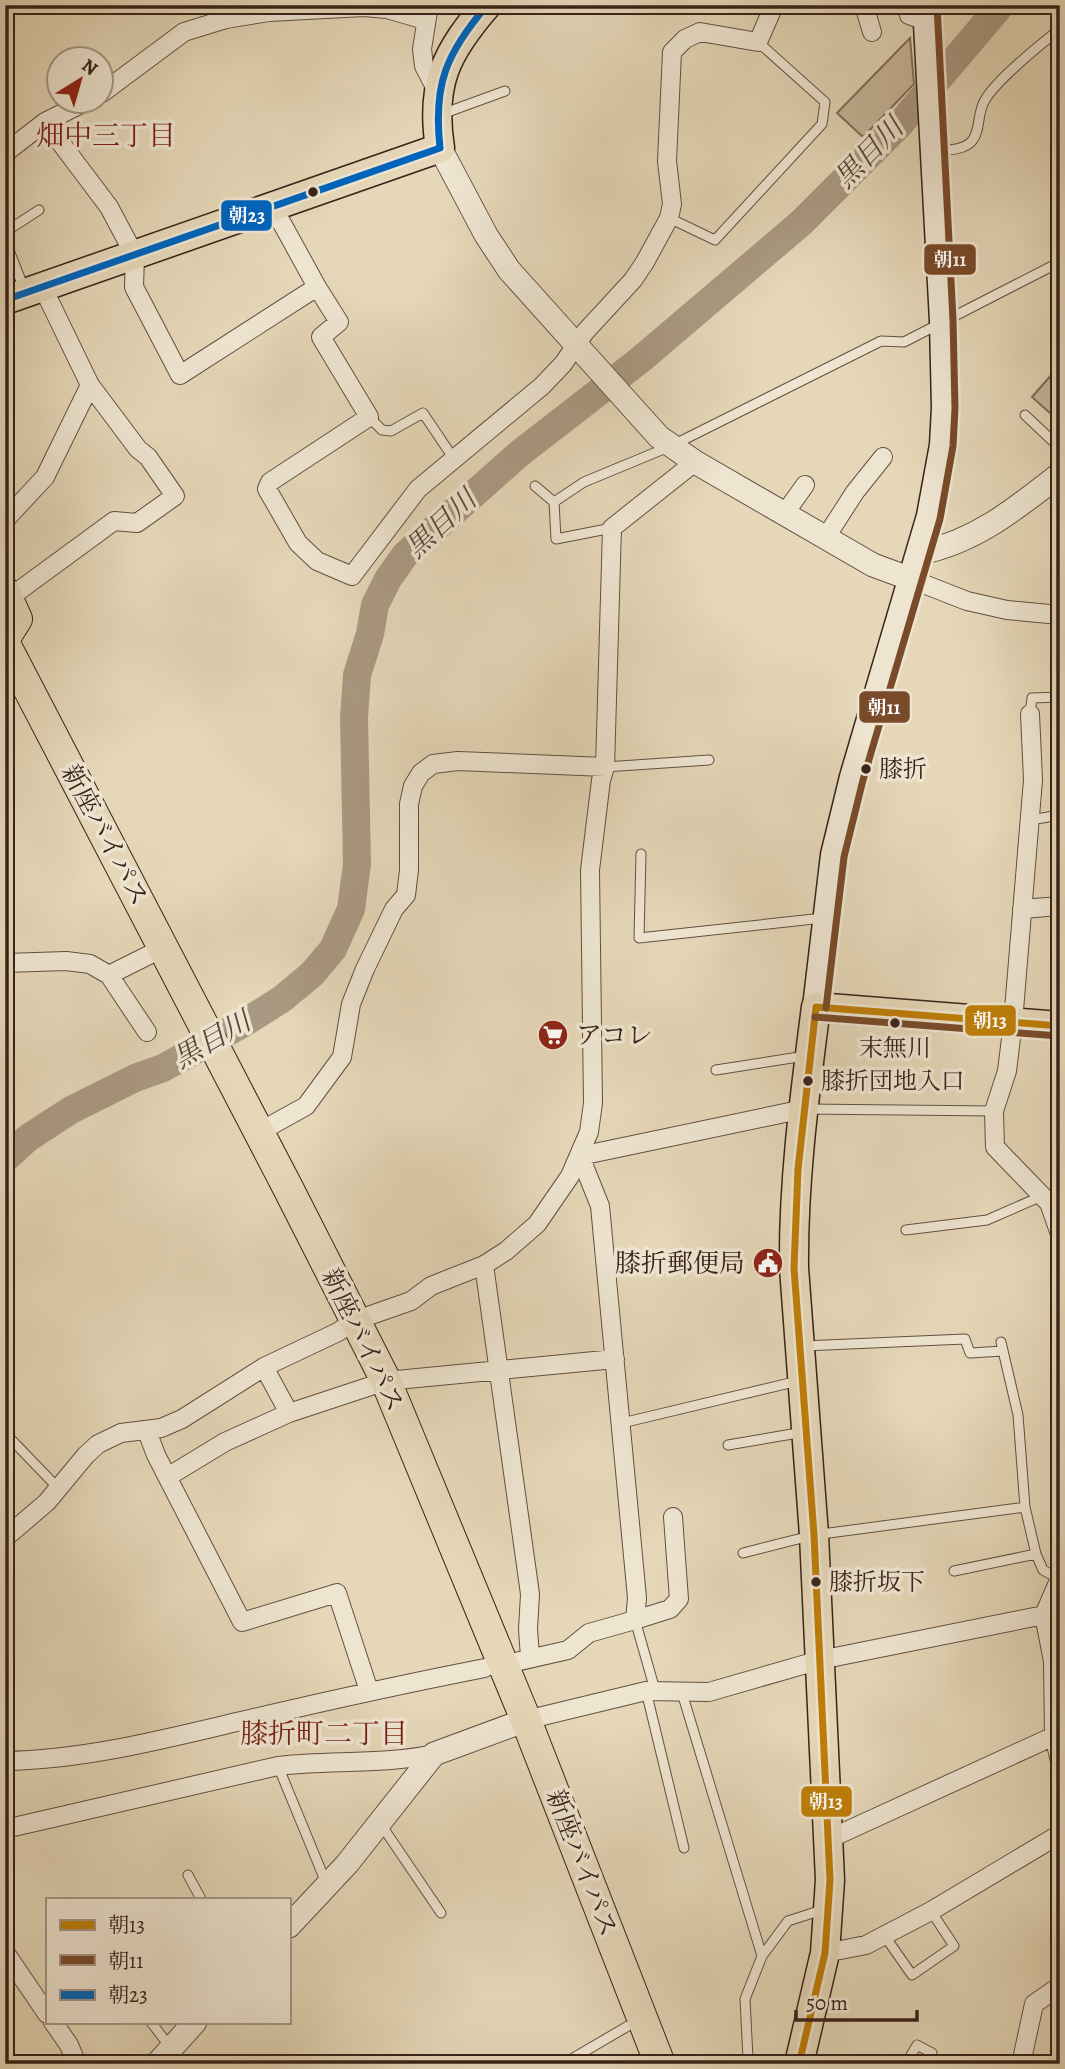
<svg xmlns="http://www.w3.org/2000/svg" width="1065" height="2069" font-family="Alegreya,'Noto Serif JP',serif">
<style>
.green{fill:#c8b89d;stroke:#806d5c;stroke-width:2}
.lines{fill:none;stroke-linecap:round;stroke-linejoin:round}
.river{stroke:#aa9982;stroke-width:28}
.service-casing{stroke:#634f42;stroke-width:11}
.minor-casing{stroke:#634f42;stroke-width:20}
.tertiary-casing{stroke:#634f42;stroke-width:25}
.secondary-casing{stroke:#38221a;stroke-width:29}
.primary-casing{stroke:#38221a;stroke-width:31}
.trunk-casing{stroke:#38221a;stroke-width:32}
.service{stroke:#eee5d1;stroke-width:9}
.minor{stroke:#eee5d1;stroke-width:18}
.tertiary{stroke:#eee5d1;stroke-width:23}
.secondary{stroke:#eee5d1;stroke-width:26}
.primary{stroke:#e5d7b8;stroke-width:28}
.trunk{stroke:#e5d7b8;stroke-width:30}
.bus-1-casing{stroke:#eee5d1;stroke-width:12}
.bus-2-casing{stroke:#eee5d1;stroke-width:12}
.bus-3-casing{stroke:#eee5d1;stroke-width:12}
.bus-1{stroke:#be7e08;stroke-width:7}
.bus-2{stroke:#7a4b2a;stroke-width:7}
.bus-3{stroke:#0065bd;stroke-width:7}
.bus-dot{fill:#38221a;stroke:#eee5d1;stroke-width:2.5}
.labels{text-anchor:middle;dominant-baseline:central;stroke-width:7;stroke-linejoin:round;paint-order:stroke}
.bus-label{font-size:24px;fill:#38221a;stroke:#eee5d1;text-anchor:start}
.street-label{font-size:26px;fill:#38221a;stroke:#eee5d1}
.poi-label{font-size:26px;fill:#38221a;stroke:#eee5d1;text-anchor:start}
.neighbourhood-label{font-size:28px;fill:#7a1f14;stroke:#eee5d1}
.water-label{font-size:28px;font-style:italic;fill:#5a4639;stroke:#eee5d1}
.line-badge{stroke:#eee5d1;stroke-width:2.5}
.badge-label{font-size:19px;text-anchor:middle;font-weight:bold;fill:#fff}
</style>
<rect width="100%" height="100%" fill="#e5d7b8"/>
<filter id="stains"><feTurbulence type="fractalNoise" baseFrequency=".00286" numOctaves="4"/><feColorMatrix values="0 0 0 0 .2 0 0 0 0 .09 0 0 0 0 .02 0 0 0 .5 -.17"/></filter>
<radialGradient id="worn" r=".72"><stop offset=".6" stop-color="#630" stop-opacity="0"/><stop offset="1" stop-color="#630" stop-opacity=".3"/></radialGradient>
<path class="green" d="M910,38L914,84L863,137L837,113Z
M1060,365V422L1032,397Z"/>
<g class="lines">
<path class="river" d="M5,1159L28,1138L71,1110L135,1078L163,1068L244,1023L282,999L312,974L333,949L351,909L357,864L354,718L357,675L370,634L375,605L388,579L405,555L520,453L640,360L801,223L901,123L1001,5"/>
<g class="service-casing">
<path id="service" d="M442,114L505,91
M936,151C948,150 964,150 972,141C981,130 977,112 985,100C997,79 1040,45 1060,29
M669,218L715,240L822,124L825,102L758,42
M5,232L39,210
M5,240L25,291
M1025,415L1060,448
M369,417L382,430L391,431L423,413L454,459
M535,486L554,502L556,539L612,528
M554,502L584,482L671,446L881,341L904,342L1060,262
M1030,714L1032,698L1060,697
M605,767L709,760
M1030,820L1060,815
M641,854L639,938L823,918
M716,1070L805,1056
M806,1109L994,1111
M906,1230L987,1220L1042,1196
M1001,1342L1018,1415L1025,1507L1036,1554L1043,1570L1059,1579
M803,1346L965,1339L970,1353L1003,1351
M622,1423L798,1381
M5,1433L58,1488
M728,1445L804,1432
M743,1553L814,1535L1025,1507
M954,1571L1036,1554
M635,1620L655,1690
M646,1691L684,1848
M682,1693L762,1956
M278,1766L327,1885
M380,1823L441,1913
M188,1875L201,1899
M884,1935L912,1975L954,1946L931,1911
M151,2022L170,2047
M563,2064L628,2026
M745,2064L748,2058L745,1999L762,1956L788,1921L822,1910
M906,2064L917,2045L932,2053"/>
</g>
<g class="minor-casing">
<path id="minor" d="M429,5L422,49L424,66L437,91
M864,5L872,32
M907,5L909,15L926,21
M102,93L184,32L226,19L269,12L364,7L387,9L425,20
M45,122L109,207L135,256L134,287L180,375L317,287
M5,153L45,122L85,102
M273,207L317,287L339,322L321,337L369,417L270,482L267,489L298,543L317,561L352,576L418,489L542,386L563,364L585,332L633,280L645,262L669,218L672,204L667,161L672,52L685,39L700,32L758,42L772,10L771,5
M785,513L805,485
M5,520L45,477L90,385
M826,537L855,492L883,457
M911,579L967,601L1007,610L1060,615
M9,598L114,521L137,523L175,496L148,457L138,449L90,385L43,288
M1030,714L1033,780L1013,1022L1007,1071L994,1111L995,1147L1049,1203L1060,1234
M1022,909L1060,906
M5,963L66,961L90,964L109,975L149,955
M109,975L147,1032
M259,1132L306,1106L342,1057L351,1004L365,969L394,909L406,895L409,870V804L413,786L421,773L433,764L458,761L605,767
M484,1265L530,1594L528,1629L530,1657
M264,1367L289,1413
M147,1431L156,1455L242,1622L337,1593L369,1691
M169,1476L225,1442L289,1413L386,1381L615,1359
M5,1538L47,1502L86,1455L98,1444L121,1433L161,1428L182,1419L264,1367L338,1332L354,1321L411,1301L431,1286L484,1265L506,1251L537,1224L570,1176L589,1132L593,1103L590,870L601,780L605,767L612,528L695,462
M1060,1578L1044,1615L1053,1661L1054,1736L1060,1761
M635,1620L670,1609L679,1599L673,1517
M502,1665L568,1650L589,1633L635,1620L637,1598L600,1206L580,1156L804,1109
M526,1720L646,1691L709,1692L820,1660L1044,1615
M5,1761C84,1760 164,1739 241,1721C322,1702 403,1684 485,1668
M5,1829L278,1766C330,1760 383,1765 434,1754
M829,1839L1054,1736
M5,1952L47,2014
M825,1953L866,1945L931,1911L1060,1834
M53,2022L69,2045L77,2064
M1021,2064L1034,2004L1060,1986"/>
</g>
<g class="tertiary-casing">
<path id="tertiary" d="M440,148L486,235L509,270L659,437L695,462L873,565L911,579
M920,553C975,542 1017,508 1060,474
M289,1926L347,1864L434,1754L526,1720
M157,2064L195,2022"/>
</g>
<g class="secondary-casing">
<path id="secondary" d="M816,1007L834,855L853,777L930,516L943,445L945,408L943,321L926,5"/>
</g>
<g class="primary-casing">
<path id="primary" d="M5,300L440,148C430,84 446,52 487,5
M799,2064L825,1953L830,1880L814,1535L794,1268C793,1180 805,1093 816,1007L1060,1026"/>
</g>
<g class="trunk-casing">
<path id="trunk" d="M5,592L17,619L5,638
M5,644L288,1188L386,1381L526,1720L660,2064"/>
</g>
<use href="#service" class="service"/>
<use href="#minor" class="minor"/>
<use href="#tertiary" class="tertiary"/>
<use href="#secondary" class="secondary"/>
<use href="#primary" class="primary"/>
<use href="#trunk" class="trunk"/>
<g class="bus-1-casing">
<path id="bus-1" d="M816,1007L1060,1026
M799,2064L825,1953L830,1880L814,1535L794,1268L798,1169L816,1007"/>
</g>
<g class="bus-2-casing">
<path id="bus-2" d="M826,1008L844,857L863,780L940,519L953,446L955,408L953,320L937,5
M815,1017L1059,1036"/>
</g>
<g class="bus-3-casing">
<path id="bus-3" d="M5,300L440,148C433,83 446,55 487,5"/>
</g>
<use href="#bus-1" class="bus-1"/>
<use href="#bus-2" class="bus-2"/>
<use href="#bus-3" class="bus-3"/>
</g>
<defs>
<g id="supermarket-disc" transform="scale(1.575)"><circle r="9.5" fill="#8f2418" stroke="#eee5d1"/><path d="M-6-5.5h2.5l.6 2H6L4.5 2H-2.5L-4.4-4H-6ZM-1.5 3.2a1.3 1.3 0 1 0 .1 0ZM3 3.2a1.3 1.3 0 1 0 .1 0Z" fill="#fff"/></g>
<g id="civic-disc" transform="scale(1.575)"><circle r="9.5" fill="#8f2418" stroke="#eee5d1"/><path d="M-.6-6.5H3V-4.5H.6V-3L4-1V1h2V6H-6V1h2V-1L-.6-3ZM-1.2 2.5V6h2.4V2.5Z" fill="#fff"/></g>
</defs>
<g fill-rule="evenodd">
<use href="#supermarket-disc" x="553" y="1035"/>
<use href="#civic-disc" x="768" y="1263"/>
</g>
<g class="bus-dot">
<circle cx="313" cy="192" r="6"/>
<circle cx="866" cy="769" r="6"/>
<circle cx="895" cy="1023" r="6"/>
<circle cx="808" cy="1081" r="6"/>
<circle cx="816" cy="1582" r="6"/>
</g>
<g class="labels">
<g class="bus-label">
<text x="879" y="769">膝折</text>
<text x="895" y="1048" text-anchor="middle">末無川</text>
<text x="821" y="1081">膝折団地入口</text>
<text x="829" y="1582">膝折坂下</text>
</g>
<g class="street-label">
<text transform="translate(105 835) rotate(62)">新座バイパス</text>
<text transform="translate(363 1340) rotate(64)">新座バイパス</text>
<text transform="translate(582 1863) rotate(69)">新座バイパス</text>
</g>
<g class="poi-label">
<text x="576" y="1035">アコレ</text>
<text x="745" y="1263" text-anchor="end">膝折郵便局</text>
</g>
<g class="neighbourhood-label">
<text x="106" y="136">畑中三丁目</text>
<text x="324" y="1734">膝折町二丁目</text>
</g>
<g class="water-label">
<text transform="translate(869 153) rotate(-46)">黒目川</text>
<text transform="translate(441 524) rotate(-43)">黒目川</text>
<text transform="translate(212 1040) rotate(-30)">黒目川</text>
</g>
</g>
<g class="line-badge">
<rect x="220" y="199" width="53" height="33" rx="7" fill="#0065bd"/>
<rect x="923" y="243" width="54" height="33" rx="7" fill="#7a4b2a"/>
<rect x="858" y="690" width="53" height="34" rx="7" fill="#7a4b2a"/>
<rect x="964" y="1004" width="53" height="33" rx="7" fill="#be7e08"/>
<rect x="800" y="1785" width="53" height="33" rx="7" fill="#be7e08"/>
</g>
<g class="badge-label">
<text x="247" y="222">朝23</text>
<text x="950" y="266">朝11</text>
<text x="884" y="714">朝11</text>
<text x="990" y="1027">朝13</text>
<text x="826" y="1808">朝13</text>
</g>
<rect width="1065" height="2069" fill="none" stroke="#e5d7b8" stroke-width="28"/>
<rect x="7" y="7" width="1051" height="2055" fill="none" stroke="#38221a" stroke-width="3.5"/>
<rect x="14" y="14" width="1037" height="2041" fill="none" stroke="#38221a" stroke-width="2"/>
<rect x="46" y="1898" width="245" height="126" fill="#eee5d1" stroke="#a59788" stroke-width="2"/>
<rect x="60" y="1920" width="35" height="10" fill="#be7e08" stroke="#a59788" stroke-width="2"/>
<text x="108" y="1932" font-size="21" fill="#38221a">朝13</text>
<rect x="60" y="1955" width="35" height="10" fill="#7a4b2a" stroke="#a59788" stroke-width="2"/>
<text x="108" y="1968" font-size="21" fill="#38221a">朝11</text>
<rect x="60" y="1990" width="35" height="10" fill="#0065bd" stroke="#a59788" stroke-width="2"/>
<text x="108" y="2002" font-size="21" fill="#38221a">朝23</text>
<g transform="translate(80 80) rotate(37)"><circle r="33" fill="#eee5d1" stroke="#a59788" stroke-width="2"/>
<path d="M0-5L12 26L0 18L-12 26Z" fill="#8f2418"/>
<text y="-10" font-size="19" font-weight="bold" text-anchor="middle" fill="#38221a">N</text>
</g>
<path d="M796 2010v10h121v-10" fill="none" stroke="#38221a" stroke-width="3.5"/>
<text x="806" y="2010" font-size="21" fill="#38221a" stroke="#eee5d1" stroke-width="5" paint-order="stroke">50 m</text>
<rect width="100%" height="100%" filter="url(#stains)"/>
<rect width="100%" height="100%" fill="url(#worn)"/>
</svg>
